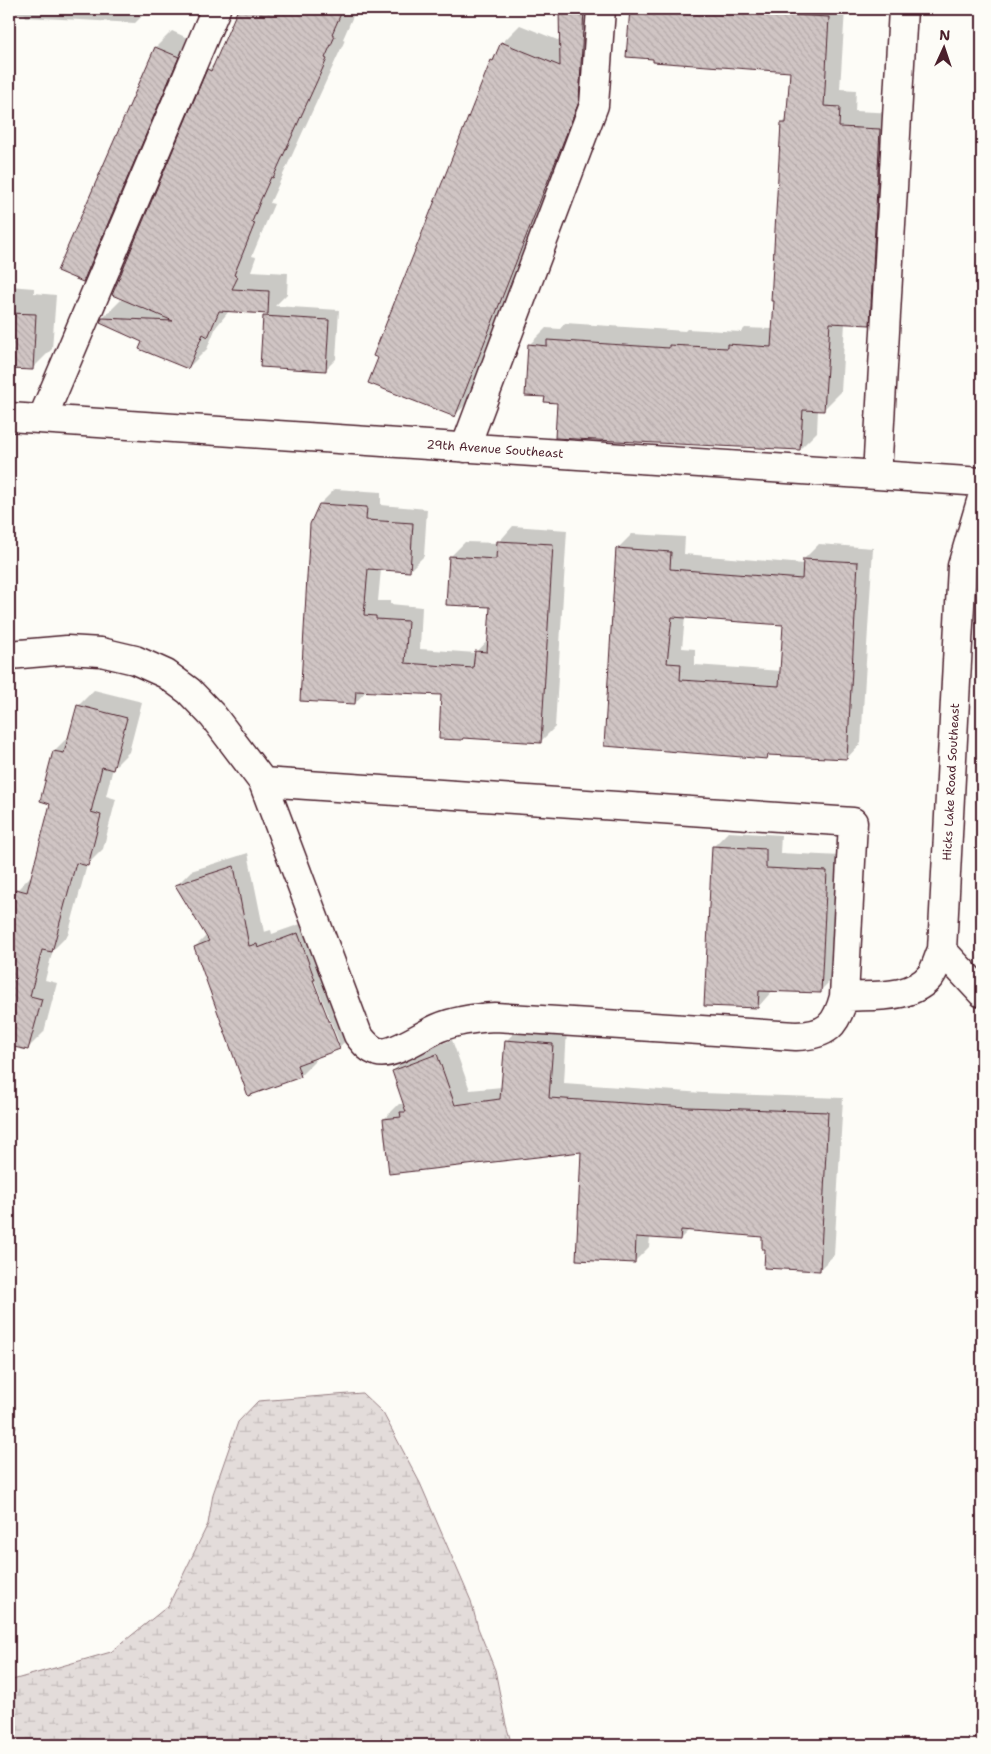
<svg xmlns="http://www.w3.org/2000/svg" width="991" height="1754" font-family="'Shantell Sans',sans-serif">
<style>
.wetland{fill:url(#wetland-marsh);stroke:#967e82}
.shadow{fill:#0003;fill-rule:evenodd}
.building{fill:url(#building-back-hatch);stroke:#4a1f2b;fill-rule:evenodd}
.lines{fill:none;stroke-linecap:round;stroke-linejoin:round}
.minor-casing{stroke:#4a1f2b;stroke-width:31}
.minor{stroke:#fdfcf7;stroke-width:28}
.labels{text-anchor:middle;dominant-baseline:central;stroke-width:4;stroke-linejoin:round;paint-order:stroke}
.street-label{font-size:12px;fill:#4a1f2b;stroke:#fdfcf7}
</style>
<defs>
<pattern id="wetland-marsh" width="20" height="14" patternUnits="userSpaceOnUse" patternTransform="scale(1.25)"><rect width="20" height="14" fill="#e3dcda"/><path d="M1 5h8M5 5V1M11 12h8M15 12V8" fill="none" stroke="#c4bcbb"/></pattern>
<pattern id="building-back-hatch" width="6" height="6" patternUnits="userSpaceOnUse" patternTransform="scale(1.25)"><rect width="6" height="6" fill="#d0c5c4"/><path d="M-1 5l2 2M0 0l6 6M5-1l2 2" fill="none" stroke="#b4a9a9"/></pattern>
</defs>
<rect width="100%" height="100%" fill="#fdfcf7"/>
<filter id="ink" filterUnits="userSpaceOnUse"><feTurbulence type="fractalNoise" baseFrequency=".02" numOctaves="2"/><feDisplacementMap in="SourceGraphic" scale="10" xChannelSelector="R" yChannelSelector="G"/><feConvolveMatrix kernelMatrix="1 2 1 2 8 2 1 2 1" color-interpolation-filters="sRGB"/></filter>
<g filter="url(#ink)">
<path class="wetland" d="M362,1393L383,1413L420,1483L471,1601L478,1628L495,1670L506,1725L512,1745H9V1681L111,1652L168,1606L208,1524L213,1494L238,1422L258,1401Z"/>
<path class="shadow" d="M9,9H149L135,23L25,17V14L9,13Z
M239,9H353L350,15L353,16L343,39L345,40L270,203L274,204L252,256L256,257L251,271L288,273L287,294L275,306L339,310L336,359L325,370L264,317L268,313L229,311L216,327L207,349L188,368L103,318L123,298L208,70L216,62Z
M560,9H602L597,82L473,397L454,416L492,61L502,43L520,25L560,41Z
M631,9H845L840,89L856,90L855,111L896,113L886,306L869,323H845L841,392L824,409H818L817,432L800,449L558,402L546,396L529,345L546,328L560,329L565,323L685,331L687,329L741,332L745,328L773,329L782,124L788,118L791,71L628,56Z
M172,31L194,41L99,265L83,281L59,270L156,47Z
M9,286L34,288V293L56,295L52,349L32,369L9,368Z
M335,489L381,492V505L427,509L424,556L409,571L381,569L378,601H390V604L422,607L420,649L476,653L489,639L491,606L450,557L465,542L498,543L513,526L567,530L555,727L540,742L443,694L367,690L355,703L320,504Z
M9,529H12L9,575Z
M632,534L685,537L684,554L804,564V559L819,544L873,548L861,743L847,758L771,754L767,757L605,745L617,549ZM685,617L784,624L782,671L695,665V649L682,648Z
M94,690L142,702L129,752L113,768L106,796L116,799L103,849L87,865L68,935L53,950L45,980L57,983L44,1032L28,1048L9,1043V920L17,890L33,874L52,803L54,751L70,735L78,706Z
M728,832L781,835L780,853L841,856L835,976L820,991L773,990L758,1007L713,847Z
M248,853L264,932L271,930L272,934L312,920L354,1033L339,1047L313,1058L315,1061L300,1076L195,947L207,935L177,885L191,871ZM312,974L339,1042H336L310,975Z
M521,1026L567,1029L564,1083L703,1093L843,1098L834,1255L819,1270L767,1247L763,1236L689,1230L680,1239L650,1237L649,1247L634,1262L583,1151L384,1119L399,1104H405L393,1071L408,1056L452,1040L470,1090L502,1087L506,1041Z
M9,1406L17,1428L9,1436Z
M9,1502H13L12,1537L9,1540Z"/>
<path class="building" d="M238,9H343L332,34L335,36L325,58L327,59L273,178L271,177L261,199L252,222L255,223L234,275L238,277L232,289L269,291L268,314L219,311L208,337L203,334L188,369L139,349L142,342L100,323L102,318L173,321L112,295L207,69L211,71Z
M559,9H584L579,102L455,417L368,383L378,358L373,356L491,60L493,61L501,42L560,66Z
M630,9H681L829,17L824,106L840,107L839,127L880,129L870,325L830,323L824,411L803,410L800,450L555,438L557,403L544,402L545,397L525,396L528,344L547,346V340L669,348V345L727,348V344L771,347L774,301H771L781,123H786L790,72L653,62V59L626,57Z
M155,47L179,57L83,282L57,271Z
M9,313L36,314L33,370L9,369Z
M263,316L329,320L326,371L260,367Z
M319,504L367,507L366,520L413,523L410,572L368,569L364,615L376,616V619L408,621L405,663L473,668L475,651L487,652L490,607L446,605L449,556L496,559L497,541L553,544L541,743L463,738L462,740L439,739L441,695L356,691L355,704L300,701L310,524Z
M616,548L671,552L670,569L802,579L803,559L858,562L847,759L768,755L767,759L604,746ZM672,617L783,625L779,686L680,680L681,664L667,663Z
M77,705L127,718L113,770L102,767L91,812L101,815L88,866L76,863L52,952L42,950L30,996L42,999L28,1050L9,1046V917L16,889L27,892L50,804L40,801L53,751L64,753Z
M712,846L766,849V868L827,871L821,993L759,991L758,1008L704,1006Z
M234,866L249,946L257,944L258,948L298,933L315,980H313L340,1049L297,1065L301,1077L248,1096L194,947L209,941L175,885Z
M505,1040L553,1044L549,1098L687,1107L828,1112L820,1271L764,1268L765,1249H762V1237L681,1230L680,1240L636,1237L635,1263L576,1260L581,1152L389,1174L383,1119L401,1117L400,1112H406L392,1071L437,1054L455,1105L500,1099Z"/>
<g class="lines">
<g class="minor-casing">
<path id="minor" d="M9,417L982,482
M42,419L216,9
M465,448L594,105L601,9
M877,475L903,9
M9,655L67,650L101,652L135,660L166,674L189,691L213,716L263,782L358,1035C364,1042 368,1049 378,1052C393,1056 424,1034 438,1028C457,1020 475,1018 495,1017L796,1036C827,1035 836,1026 844,997L853,822L263,782
M942,950L982,993
M844,997C873,995 912,1000 931,975C936,968 938,958 942,950L962,566L982,498"/>
</g>
<use href="#minor" class="minor"/>
</g>
</g>
<g class="labels">
<g class="street-label">
<text transform="translate(495 449) rotate(4)">29th Avenue Southeast</text>
<text transform="translate(951 782) rotate(-87)">Hicks Lake Road Southeast</text>
</g>
</g>
<rect width="991" height="1754" fill="none" stroke="#fdfcf7" stroke-width="30"/>
<rect x="15" y="15" width="961" height="1724" fill="none" stroke="#4a1f2b" stroke-width="2" filter="url(#ink)"/>
<g transform="translate(944 48) rotate(3)" stroke="#fdfcf7" stroke-width="4" paint-order="stroke">
<path d="M0-4L9 19L0 12L-9 19Z" fill="#4a1f2b"/>
<text y="-8" font-size="14" font-weight="bold" text-anchor="middle" fill="#4a1f2b">N</text>
</g>
</svg>
